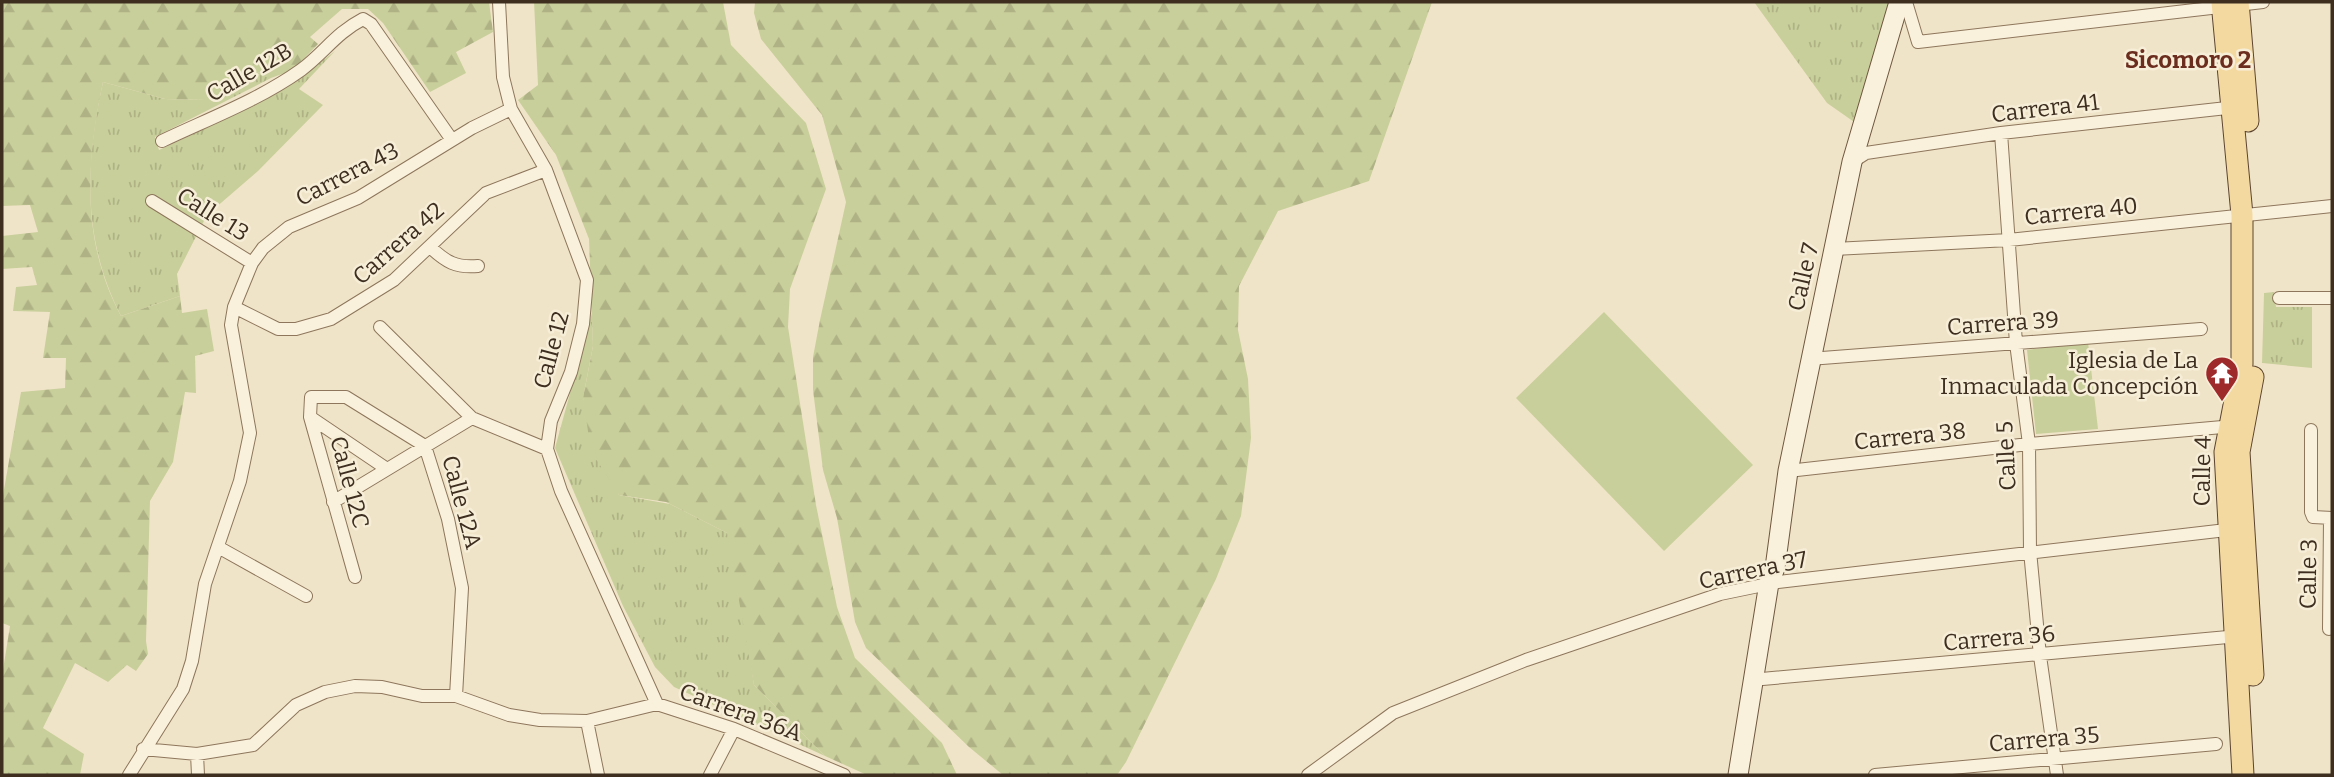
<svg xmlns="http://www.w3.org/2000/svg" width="2334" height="777" font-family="Bitter,serif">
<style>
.grass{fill:url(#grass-tufts)}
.forest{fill:url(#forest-firs)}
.park{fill:#c9cf9b}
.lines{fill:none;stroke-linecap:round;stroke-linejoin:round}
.street-casing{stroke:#8d765c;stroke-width:14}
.secondary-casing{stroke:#6f573f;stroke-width:21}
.primary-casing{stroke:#5b4430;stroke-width:23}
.street{stroke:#faf1dc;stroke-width:12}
.secondary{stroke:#faf1dc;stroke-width:19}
.primary{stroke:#f3d9a0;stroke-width:21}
.labels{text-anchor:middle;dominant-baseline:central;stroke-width:5;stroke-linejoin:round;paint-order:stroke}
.street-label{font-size:23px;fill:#3d2e20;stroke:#f7eed8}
.poi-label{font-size:23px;fill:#3d2e20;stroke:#f7eed8;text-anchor:end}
.neighbourhood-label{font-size:24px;font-weight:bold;fill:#6b2e1e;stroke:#f7eed8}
</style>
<defs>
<pattern id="grass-tufts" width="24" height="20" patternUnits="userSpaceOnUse" patternTransform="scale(1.75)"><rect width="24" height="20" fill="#c9cf9b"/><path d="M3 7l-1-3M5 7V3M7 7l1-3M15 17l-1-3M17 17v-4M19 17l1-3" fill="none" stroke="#aeb285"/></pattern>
<pattern id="forest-firs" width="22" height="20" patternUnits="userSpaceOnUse" patternTransform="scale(1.75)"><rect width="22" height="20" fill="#c9cf9b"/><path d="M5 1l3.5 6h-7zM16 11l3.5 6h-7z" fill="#aeb285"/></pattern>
</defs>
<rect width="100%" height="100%" fill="#f0e4c8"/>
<path class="grass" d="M1754,2H1899L1857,124L1827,103Z
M335,51L299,89L323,105L258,171L207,215L177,274L180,296L121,316C82,240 85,163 103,82L165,99L204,100L234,79L269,70H293L271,78L155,137L159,150C222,121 281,94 335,51Z
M2274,292L2276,307H2312V368L2262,363L2264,293Z
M592,313L593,346L583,398L619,495L670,504L733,536L754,685L825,756L674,687L655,667L623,606L555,448Z"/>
<path class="forest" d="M2,2H489L493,32L456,52L466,73L430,92L383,23L368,9H342L310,37L318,44L293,70H269L234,79L205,100L165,99L103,82C86,163 81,241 121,316L180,296L182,313L207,309L214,351L195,356L196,393L185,392L173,462L150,501L146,641L148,654L136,671L127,665L108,682L75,663L43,728L84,754L80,775H2V676L10,626L2,623V501L21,392L65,388L66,358H43L50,312L13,311L16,287L37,285L32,267L2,269V236L38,232L30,205L2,206Z
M534,2H723L731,45L806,123L826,189L790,289L788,327L816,505L837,607L855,658L942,743L957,775H867L825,756L754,685L727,533L666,502L619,495L591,451L583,398L593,346L589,239L556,155L518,100L538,85Z
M755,2H1432L1369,181L1278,211L1239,286L1238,330L1248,379L1251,438L1241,516L1216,579L1126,762L1117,775H1003L969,747L866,648L855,622L837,518L823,470L813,390V357L820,320L846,202L822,115L761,39L754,13Z"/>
<path class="park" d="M1604,312L1753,465L1664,551L1516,398Z
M2088,342L2098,429L2036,434L2027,350Z"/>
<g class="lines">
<g class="street-casing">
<path id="street" d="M499,2L503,77L511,109L546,170L587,280L583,324L571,372L551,421L547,449L561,491L657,704
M1906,2L1918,42L2263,2
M2001,133L2016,343L2029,444L2030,551L2040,656L2057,775
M162,141C208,119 259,100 301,70C324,53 336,33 363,19L371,24L452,140
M1852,162L1866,153L2001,133L2236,107
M152,201L252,263
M430,247C446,262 456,268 478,266
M1834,249L2009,240L2332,206
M2279,298H2332
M234,307L278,329H296L331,319L394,280L486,193L546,170
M380,327L472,418L547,449
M1809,359L2201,329
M310,417L387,469
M2311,430V512L2313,517L2332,518
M1788,471L2029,444L2234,426
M333,502L472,418
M218,547L306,596
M355,577L310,417L311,397H346L425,446L448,519L462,588L456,696
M2329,629L2330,518
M1751,680L2239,636
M587,721L598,775
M143,749L197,754L253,745L296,705L325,692L355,686L382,687L422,696H456L509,715L540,720L587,721L657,704L734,729L844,775
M197,754L198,775
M129,775L183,689L192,661L205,584L240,481L250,433L231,325L234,307L252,263L263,248L289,227L358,198L472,128L511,109
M710,775L734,729
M1308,775L1393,713L1526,660L1720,594L1778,582L2235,529
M1875,775L2216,744"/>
</g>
<g class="secondary-casing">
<path id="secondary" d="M1738,775L1769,583L1775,568L1788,471L1852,162L1899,2"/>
</g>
<g class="primary-casing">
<path id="primary" d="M2222,2L2242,215V364L2225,452L2243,775
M2238,2L2248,121
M2253,675L2239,452L2253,377"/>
</g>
<use href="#street" class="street"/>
<use href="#secondary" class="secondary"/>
<use href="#primary" class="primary"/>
</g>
<defs>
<g id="temple-pin" transform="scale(1.75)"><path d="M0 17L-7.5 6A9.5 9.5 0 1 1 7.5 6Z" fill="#9e2a2b" stroke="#f7eed8"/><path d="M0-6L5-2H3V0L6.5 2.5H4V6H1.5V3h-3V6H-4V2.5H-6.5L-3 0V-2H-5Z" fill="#fff"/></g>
</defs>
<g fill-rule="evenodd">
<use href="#temple-pin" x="2222" y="373"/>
</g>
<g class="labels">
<g class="street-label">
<text transform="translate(249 72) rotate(-30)">Calle 12B</text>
<text transform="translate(2045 108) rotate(-7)">Carrera 41</text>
<text transform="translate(347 174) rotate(-27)">Carrera 43</text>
<text transform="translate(2081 211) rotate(-6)">Carrera 40</text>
<text transform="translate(213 214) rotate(32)">Calle 13</text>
<text transform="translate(398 243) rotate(-41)">Carrera 42</text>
<text transform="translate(1803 277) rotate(-77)">Calle 7</text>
<text transform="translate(2003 323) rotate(-4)">Carrera 39</text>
<text transform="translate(551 350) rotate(-75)">Calle 12</text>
<text transform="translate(1910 436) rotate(-6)">Carrera 38</text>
<text transform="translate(2006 456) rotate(-93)">Calle 5</text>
<text transform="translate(2202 471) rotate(-89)">Calle 4</text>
<text transform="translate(350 482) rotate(75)">Calle 12C</text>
<text transform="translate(462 502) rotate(75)">Calle 12A</text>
<text transform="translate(1753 570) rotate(-12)">Carrera 37</text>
<text transform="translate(2308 574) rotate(-89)">Calle 3</text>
<text transform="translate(1999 638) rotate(-5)">Carrera 36</text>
<text transform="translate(741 712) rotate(20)">Carrera 36A</text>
<text transform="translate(2044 739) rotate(-5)">Carrera 35</text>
</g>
<g class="poi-label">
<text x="2198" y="360">Iglesia de La<tspan x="2198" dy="26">Inmaculada Concepción</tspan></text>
</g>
<g class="neighbourhood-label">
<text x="2188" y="60">Sicomoro 2</text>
</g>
</g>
<rect width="2334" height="777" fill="none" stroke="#3d2e20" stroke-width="7"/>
</svg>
